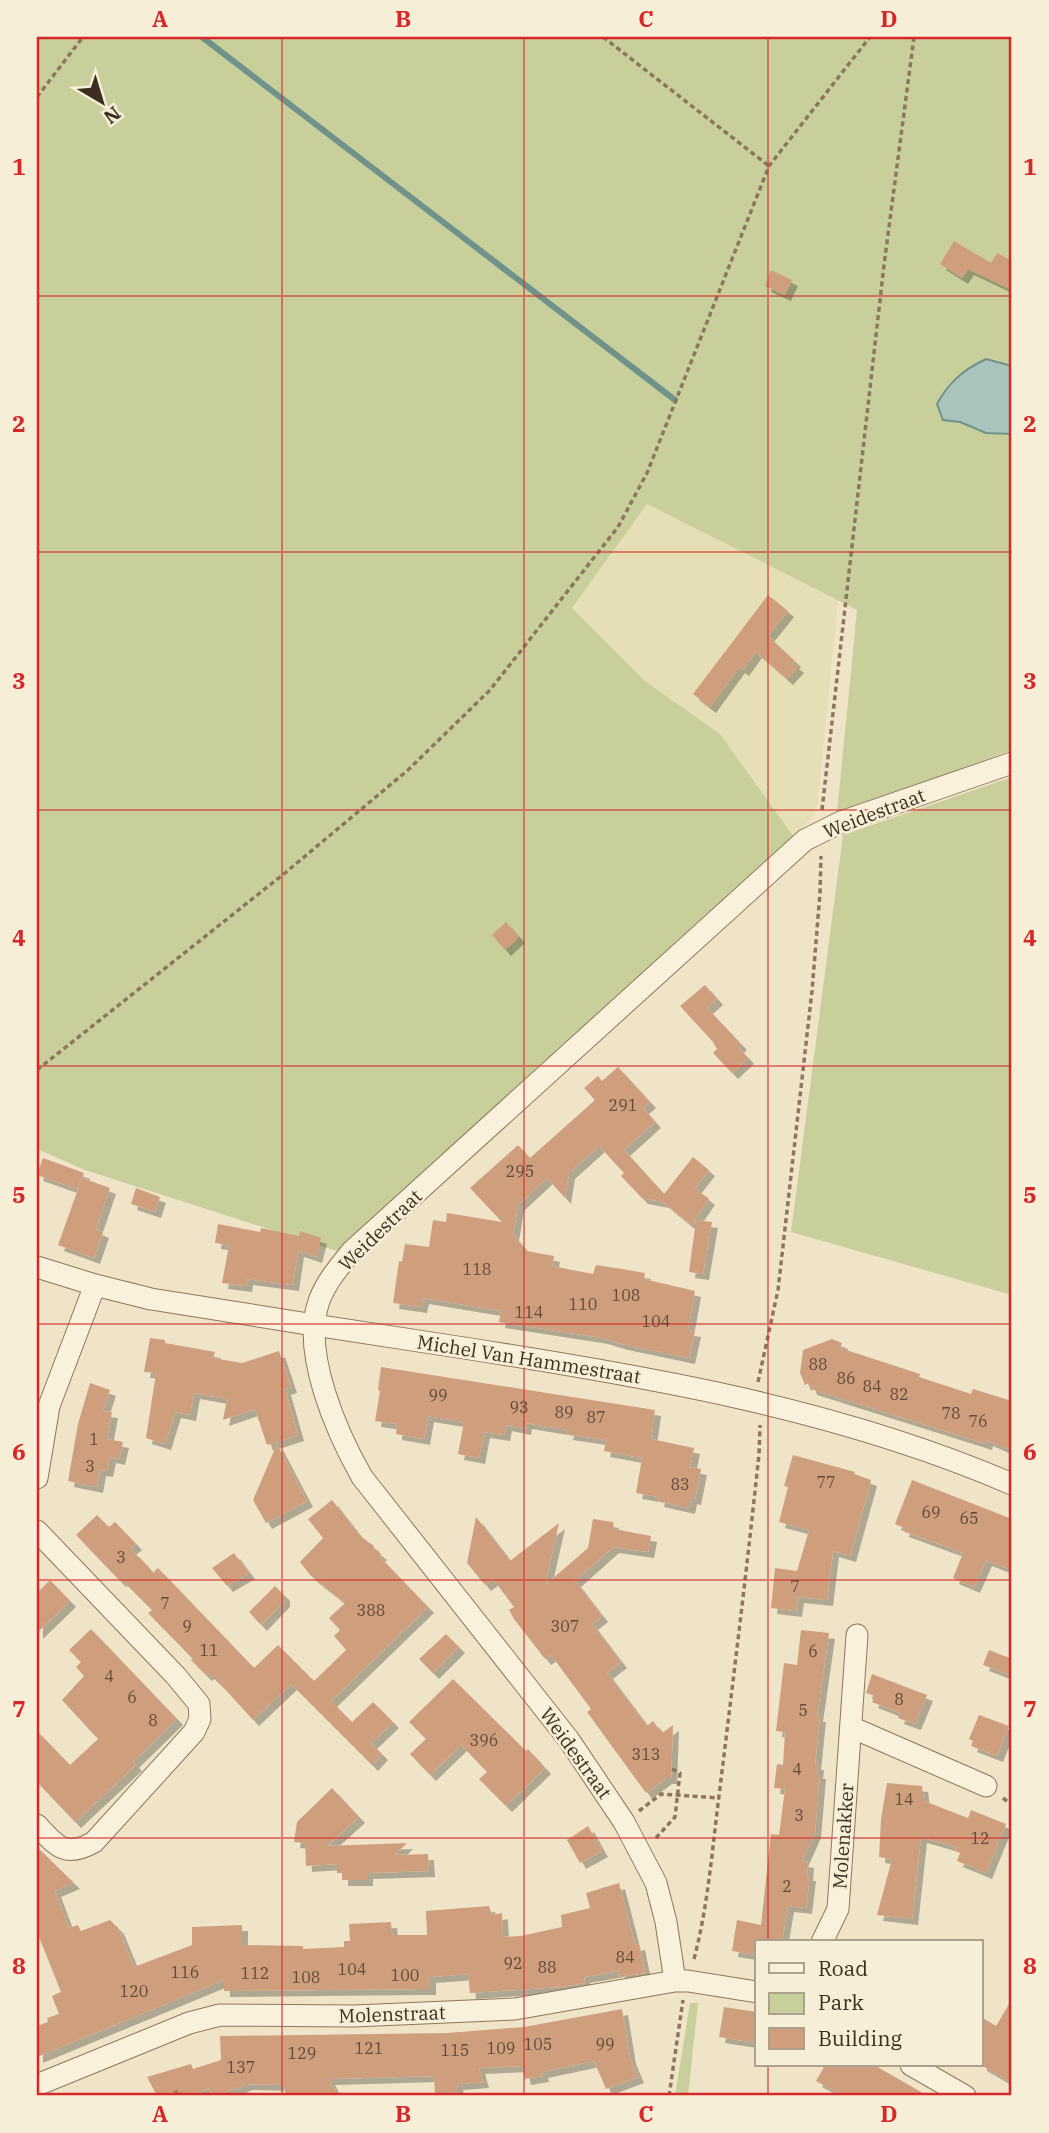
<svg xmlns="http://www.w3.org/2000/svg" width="1049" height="2133" font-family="'IBM Plex Serif',serif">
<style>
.farmland{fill:#e6deb5}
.green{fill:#c9cf9b}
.water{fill:#a9c4bc;stroke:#6f938a;stroke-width:2}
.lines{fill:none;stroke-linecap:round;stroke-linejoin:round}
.stream{stroke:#6f938a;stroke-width:6}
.building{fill:#cf9f7d;filter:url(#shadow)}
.minor-casing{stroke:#8d765c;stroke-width:23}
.path{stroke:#8d765c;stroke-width:3.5;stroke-dasharray:5 3.5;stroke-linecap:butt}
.minor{stroke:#faf1dc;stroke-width:21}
.grid{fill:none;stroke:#d62828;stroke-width:2;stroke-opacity:0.55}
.labels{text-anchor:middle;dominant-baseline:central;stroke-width:5;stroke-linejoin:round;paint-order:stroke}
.number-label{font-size:16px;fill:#624a37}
.street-label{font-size:19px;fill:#3d2e20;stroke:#f7eed8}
.neatline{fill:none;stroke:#d62828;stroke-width:2.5}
.grid-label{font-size:23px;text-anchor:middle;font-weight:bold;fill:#d62828}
</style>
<defs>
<filter id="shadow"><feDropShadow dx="6" dy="6" stdDeviation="0" flood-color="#0004"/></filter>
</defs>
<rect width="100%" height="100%" fill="#f0e4c8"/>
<path class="farmland" d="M647,504L838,601L818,801L815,814L794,837L720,734L645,681L572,608Z"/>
<path class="green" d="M37,37H1012V750L837,813L857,610L647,504L572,608L645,681L720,734L794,837L340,1252L85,1170L37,1149Z
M1012,777V1295L791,1232L843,835Z
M690,2003H698L688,2096H675Z"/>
<path class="water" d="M986,359L1012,366V434L986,433L960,422L943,420L937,404C949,382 963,370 986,359Z"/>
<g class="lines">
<path class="stream" d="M202,37L675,400"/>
</g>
<path class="building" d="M954,241L991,263L997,253L1012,261V290L968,269L962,278L940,264Z
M771,270L792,280L785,295L765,286Z
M768,595L788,611L768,636L795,661L793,663L798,667L787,679L756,652L743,670L739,667L710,707L693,694Z
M506,922L519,937L505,950L492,935Z
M705,985L717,999L707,1008L741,1044L738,1047L748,1058L732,1073L713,1053L717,1049L713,1042L680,1006Z
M618,1067L650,1102L643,1108L655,1122L624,1150L664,1194L693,1157L709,1170L695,1188L709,1199L691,1225L663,1202L642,1198L621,1176L624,1173L599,1146L569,1173L565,1198L547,1178L518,1205L513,1235L527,1251L554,1256L552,1266L593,1274L596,1265L622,1269L645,1273L644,1279L695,1291L688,1330L695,1331L689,1358L622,1344L602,1338L499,1322L501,1311L423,1298L421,1307L393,1303L399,1261L402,1262L405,1244L429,1247L433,1220L446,1222L447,1213L502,1222L470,1188L518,1145L530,1158L595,1100L584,1088L598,1076L602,1081Z
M43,1158L84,1173L77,1189L37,1175Z
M82,1178L110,1188L96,1229L103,1232L94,1258L58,1245Z
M136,1188L160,1197L155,1212L131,1204Z
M696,1220L712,1222L703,1274L689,1272Z
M218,1224L260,1232L261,1228L299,1236L300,1231L321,1238L316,1257L298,1251L293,1285L247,1279L246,1286L222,1283L229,1245L215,1243Z
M150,1338L165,1340V1343L215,1352L213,1358L242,1363L279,1351L291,1387L285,1389L298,1435L267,1445L255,1409L223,1420L227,1399L194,1393L190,1415L175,1412L165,1444L146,1438L156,1373L144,1372Z
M832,1339L842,1343L840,1348L920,1374L919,1377L971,1394L973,1389L1012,1401V1451L987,1440L986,1444L811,1389L809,1383L805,1385L800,1373L803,1350Z
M381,1367L655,1410L651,1439L694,1448L690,1467L701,1469L695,1499L691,1498L689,1508L658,1501L659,1497L636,1493L642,1458L604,1451L606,1440L567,1434L568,1430L526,1423L525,1429L506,1425L504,1435L484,1432L479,1458L458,1454L464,1422L428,1416L424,1439L396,1434L397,1424L375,1421L380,1391L378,1390Z
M90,1383L110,1390L103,1411L112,1412L107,1439L123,1442L119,1459L110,1457L107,1471L100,1470L97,1487L68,1481L78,1424Z
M277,1444L307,1501L266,1523L253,1500Z
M793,1455L855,1472L854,1474L871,1480L850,1556L833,1551L827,1600L798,1597L796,1611L771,1608L775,1568L797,1571L809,1530L779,1522L788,1487L784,1486Z
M912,1480L1012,1519V1570L986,1560L974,1587L953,1578L963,1553L903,1531L904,1528L895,1524Z
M332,1500L360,1536L374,1546L373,1548L381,1554L379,1556L428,1607L331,1701L352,1722L373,1702L393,1722L371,1743L382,1754L372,1765L291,1684L253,1720L223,1687L208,1673L206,1675L191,1660L193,1659L148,1613L152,1610L122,1580L120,1581L76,1535L97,1515L109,1527L115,1522L136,1544L130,1549L142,1560L153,1573L158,1568L254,1668L278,1645L314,1681L346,1650L334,1636L340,1630L329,1618L345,1603L310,1575L300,1562L323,1538L308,1519Z
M476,1517L510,1561L559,1523L545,1585L588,1548L593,1519L613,1522L614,1529L651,1536L648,1552L613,1547L575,1581L602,1616L592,1624L621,1662L607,1673L647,1726L653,1721L662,1733L673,1725L671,1778H666L646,1793L587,1712L591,1709L551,1655L545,1659L514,1619L509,1610L514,1607L493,1579L485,1585L467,1563Z
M234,1553L249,1573L227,1586L212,1568Z
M50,1580L70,1601L37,1633V1593Z
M275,1586L284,1595V1601L261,1625L249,1612Z
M91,1629L177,1719L133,1762L136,1765L75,1822L37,1782V1731L70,1765L98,1739L62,1700L84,1676L76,1667L81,1662L69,1650Z
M801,1630L829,1633L817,1716H820L815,1764H818L817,1773H820L815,1832L802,1861L808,1862L807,1875H810L806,1908L788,1906L782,1942H757V1955L732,1951L737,1920L761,1925L771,1834L779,1835L785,1789L774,1788L777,1764L783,1765L785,1732L776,1731L784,1663L797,1665Z
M446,1634L459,1647L433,1673L419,1659Z
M989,1650L1012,1659V1676L983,1665Z
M872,1674L927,1695L915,1724L898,1718L900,1713L872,1702L875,1696L866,1693Z
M453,1679L526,1751L528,1749L545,1768L506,1806L479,1779L487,1772L461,1745L430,1775L410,1754L426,1739L409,1722Z
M979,1715L1009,1726L997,1756L971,1746L973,1741L969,1739Z
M887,1783L922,1786L924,1801L968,1818L971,1810L1006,1824L986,1873L957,1861L960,1853L955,1851L956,1847L921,1837L912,1919L877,1915L892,1859L879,1857L881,1819Z
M332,1788L359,1817L327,1846L407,1843L395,1855L428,1854L429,1871L367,1873V1880H342V1873H337V1864L306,1866L305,1843L294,1842L297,1822Z
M588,1826L602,1851L580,1863L567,1840Z
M37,1847L74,1883L55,1891L69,1928L78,1925L81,1931L110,1920L118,1928L134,1967L192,1945V1927L242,1925V1945L303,1946V1949L344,1947V1941H350L349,1924L391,1922L392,1933L394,1935H427L426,1911L489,1906L492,1915L502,1913L503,1937L521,1936L562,1927L561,1915L590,1908L586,1893L619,1883L635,1945L639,1944L645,1973L620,1977L619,1971L584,1977L585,1983L560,1987L470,1993L468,1974L430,1977V1989H416L224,1991V1980L37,2057V2026L48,2022L47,2018L59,2014L52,1996L61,1992L37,1932Z
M1012,1999V2083L981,2065V2017L996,2026Z
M724,2007L757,2012V2043L719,2037Z
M622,2009L630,2058L638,2077L606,2089L594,2061L542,2072L543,2076L525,2079L522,2066L479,2068L483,2082L457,2084L458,2092L435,2094L434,2076L329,2079L338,2096H286L284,2085L247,2084L215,2096H212L209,2088L191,2096H157L147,2077L191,2064L193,2069L221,2060L220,2036L447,2033L524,2027Z
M825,2065H874L928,2096H843L816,2081Z"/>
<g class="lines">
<g class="minor-casing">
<path id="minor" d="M37,1267L95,1285L151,1299C255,1316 360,1332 464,1348C651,1377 838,1409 1012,1484
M37,1478L49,1406L95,1285
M37,1531L176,1676L199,1704L200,1719L194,1732L94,1842C66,1858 57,1847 37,1825
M851,1727L986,1786
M822,1942L838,1909L857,1635
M675,1981L666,1922L656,1883L624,1822L569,1740L362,1477C337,1433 301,1352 319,1301C326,1282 339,1267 352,1251L805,840L841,822L1012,763
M911,2065L965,2096
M37,2085L189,2023L220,2015L354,2016L515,2009L675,1981H688L757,1992"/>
</g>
<path class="path" d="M603,37L769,166
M37,97L83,37
M822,810L884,265L914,37
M37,1070L285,873L408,770L490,690L618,527L647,473L769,166L870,37
M758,1382L778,1290L812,991L820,893L821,856
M1003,1798L1012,1805
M639,1811L661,1794L719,1798
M656,1838L675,1817L680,1773L672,1769
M694,1959C708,1906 712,1851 719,1796C733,1682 747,1568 759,1454L760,1425
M175,2091L178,2096
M669,2096L683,2000"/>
<use href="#minor" class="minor"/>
</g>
<path class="grid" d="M282,37V2096M524,37V2096M768,37V1942M37,296H1012M37,552H1012M37,810H1012M37,1066H1012M37,1324H1012M37,1580H1012M37,1838H1012M768,2065V2096"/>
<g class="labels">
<g class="number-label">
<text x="623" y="1105">291</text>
<text x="520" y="1171">295</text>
<text x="477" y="1269">118</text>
<text x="626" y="1295">108</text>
<text x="583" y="1304">110</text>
<text x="529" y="1312">114</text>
<text x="656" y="1321">104</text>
<text x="818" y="1364">88</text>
<text x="846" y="1378">86</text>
<text x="872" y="1386">84</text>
<text x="899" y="1394">82</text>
<text x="438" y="1395">99</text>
<text x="519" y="1407">93</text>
<text x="564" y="1412">89</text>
<text x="951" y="1413">78</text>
<text x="596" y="1417">87</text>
<text x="978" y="1421">76</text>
<text x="94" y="1439">1</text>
<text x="90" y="1466">3</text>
<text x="826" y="1482">77</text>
<text x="680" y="1484">83</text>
<text x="931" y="1512">69</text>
<text x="969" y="1518">65</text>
<text x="121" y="1557">3</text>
<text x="795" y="1586">7</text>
<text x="165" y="1603">7</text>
<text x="371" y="1610">388</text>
<text x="187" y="1626">9</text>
<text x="565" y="1626">307</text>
<text x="209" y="1650">11</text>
<text x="813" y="1651">6</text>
<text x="109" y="1676">4</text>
<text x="132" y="1697">6</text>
<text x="899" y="1699">8</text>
<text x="803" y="1710">5</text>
<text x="153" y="1720">8</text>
<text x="484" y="1740">396</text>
<text x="646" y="1754">313</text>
<text x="797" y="1769">4</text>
<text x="904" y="1799">14</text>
<text x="799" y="1815">3</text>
<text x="980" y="1838">12</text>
<text x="787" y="1886">2</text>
<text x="625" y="1957">84</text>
<text x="513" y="1963">92</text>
<text x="547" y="1967">88</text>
<text x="352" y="1969">104</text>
<text x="185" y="1972">116</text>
<text x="255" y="1973">112</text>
<text x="405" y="1975">100</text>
<text x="306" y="1977">108</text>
<text x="134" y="1991">120</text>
<text x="538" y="2044">105</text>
<text x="605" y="2044">99</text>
<text x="369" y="2048">121</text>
<text x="501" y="2048">109</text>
<text x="455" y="2050">115</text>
<text x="302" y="2053">129</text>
<text x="241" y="2067">137</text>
</g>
<g class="street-label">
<text transform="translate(874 813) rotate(-21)">Weidestraat</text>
<text transform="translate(380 1230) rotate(-44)">Weidestraat</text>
<text transform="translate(529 1359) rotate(9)">Michel Van Hammestraat</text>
<text transform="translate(576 1753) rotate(54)">Weidestraat</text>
<text transform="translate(843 1836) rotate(-86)">Molenakker</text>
<text transform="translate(392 2014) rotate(-2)">Molenstraat</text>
</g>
</g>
<rect width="1049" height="2133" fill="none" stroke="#f7eed8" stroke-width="77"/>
<rect x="755" y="1940" width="228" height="126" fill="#f7eed8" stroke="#ada18e" stroke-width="2"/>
<rect x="769" y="1963" width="35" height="10" fill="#faf1dc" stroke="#ada18e" stroke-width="2"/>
<text x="818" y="1976" font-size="21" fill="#3d2e20">Road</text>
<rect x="769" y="1993" width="35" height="21" fill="#c9cf9b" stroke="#ada18e" stroke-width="2"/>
<text x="818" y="2010" font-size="21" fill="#3d2e20">Park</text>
<rect x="769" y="2028" width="35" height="21" fill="#cf9f7d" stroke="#ada18e" stroke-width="2"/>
<text x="818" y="2046" font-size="21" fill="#3d2e20">Building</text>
<g transform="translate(102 102) rotate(142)" stroke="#f7eed8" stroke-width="5" paint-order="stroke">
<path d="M0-5L12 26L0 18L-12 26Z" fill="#3d2e20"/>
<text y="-10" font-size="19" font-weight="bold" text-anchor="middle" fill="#3d2e20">N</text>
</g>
<rect x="38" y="38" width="972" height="2056" class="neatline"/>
<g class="grid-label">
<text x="160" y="27">A</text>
<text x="403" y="27">B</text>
<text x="646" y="27">C</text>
<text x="889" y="27">D</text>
<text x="19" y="175">1</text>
<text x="1030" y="175">1</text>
<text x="19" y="432">2</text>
<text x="1030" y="432">2</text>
<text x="19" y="689">3</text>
<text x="1030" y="689">3</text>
<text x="19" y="946">4</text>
<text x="1030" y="946">4</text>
<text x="19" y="1203">5</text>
<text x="1030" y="1203">5</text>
<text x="19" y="1460">6</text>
<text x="1030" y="1460">6</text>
<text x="19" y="1717">7</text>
<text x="1030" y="1717">7</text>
<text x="19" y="1974">8</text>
<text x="1030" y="1974">8</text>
<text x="160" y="2122">A</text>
<text x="403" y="2122">B</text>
<text x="646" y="2122">C</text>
<text x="889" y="2122">D</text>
</g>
</svg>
